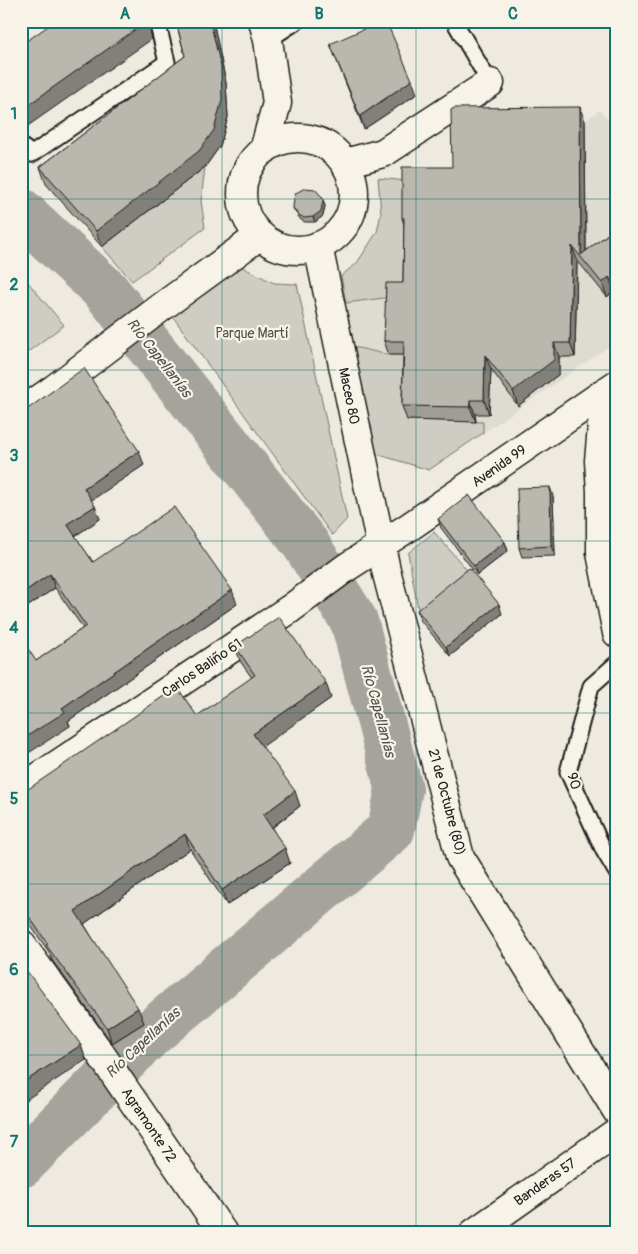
<svg xmlns="http://www.w3.org/2000/svg" width="638" height="1254" font-family="Pangolin,sans-serif">
<style>
.built{fill:#dedbd1}
.green{fill:#cfccc3;stroke:#767470}
.lines{fill:none;stroke-linecap:round;stroke-linejoin:round}
.river{stroke:#a6a39d;stroke-width:48}
.lane-casing{stroke:#1c1c1c;stroke-width:19}
.street-casing{stroke:#1c1c1c;stroke-width:31}
.secondary-casing{stroke:#1c1c1c;stroke-width:31}
.primary-casing{stroke:#1c1c1c;stroke-width:31}
.lane{stroke:#f7f3e8;stroke-width:15}
.street{stroke:#f7f3e8;stroke-width:28}
.secondary{stroke:#f7f3e8;stroke-width:28}
.primary{stroke:#f7f3e8;stroke-width:28}
.wall{fill:#a09d96;stroke:#1c1c1c}
.shaded-wall{fill:#82807a;stroke:#1c1c1c}
.building{fill:#bab7af;stroke:#1c1c1c}
.grid{fill:none;stroke:#0f766e;stroke-width:1;stroke-opacity:0.55}
.labels{text-anchor:middle;dominant-baseline:central;stroke-width:4.5;stroke-linejoin:round;paint-order:stroke}
.park-label{font-size:14px;fill:#52514e;stroke:#f7f3e8}
.street-label{font-size:14px;fill:#1c1c1c;stroke:#f7f3e8}
.water-label{font-size:15px;font-style:italic;fill:#535250;stroke:#f7f3e8}
.neatline{fill:none;stroke:#0f766e;stroke-width:2}
.grid-label{font-size:16px;text-anchor:middle;font-weight:bold;fill:#0f766e}
</style>
<rect width="100%" height="100%" fill="#eeeae0"/>
<filter id="ink" filterUnits="userSpaceOnUse"><feTurbulence type="fractalNoise" baseFrequency=".02" numOctaves="2"/><feDisplacementMap in="SourceGraphic" scale="10" xChannelSelector="R" yChannelSelector="G"/><feConvolveMatrix kernelMatrix="1 2 1 2 8 2 1 2 1" color-interpolation-filters="sRGB"/></filter>
<g filter="url(#ink)">
<path class="built" d="M600,110L617,130V341L429,470L373,453L341,276L357,263L377,232L585,121Z"/>
<path class="green" d="M205,167L201,201L205,228L132,281L102,247Z
M378,178L407,181L408,297H391L346,303L341,276L357,263L377,232L381,213Z
M234,263L274,283L297,284L347,519L332,535L168,310Z
M21,274L64,325L21,357Z
M354,347L389,355H409L407,420L483,422V433L429,470L373,453Z
M434,532L473,577L420,620L408,553Z"/>
<g class="lines">
<path class="river" d="M21,212L106,291L305,543L354,621L399,789L391,830L148,1036L21,1164"/>
<g class="lane-casing">
<path id="lane" d="M454,21L490,83
M268,40L297,21
M21,146L32,154L167,62L157,21
M617,663L591,686L568,772L604,851L617,873"/>
</g>
<g class="street-casing">
<path id="street" d="M345,163L383,153L490,83
M605,392L599,461L601,491V553L617,633
M21,944L98,1050L223,1233
M474,1233L617,1132"/>
</g>
<g class="secondary-casing">
<path id="secondary" d="M381,546L386,570L460,857L617,1111"/>
</g>
<g class="primary-casing">
<path id="primary" d="M263,21L268,40L277,103L264,150
M242 194a56 56 0 1 1 112 0a56 56 0 1 1-112 0Z
M318,246L381,546
M21,412L54,389L163,306L259,236
M21,789L290,609L347,567L409,527L617,384"/>
</g>
<use href="#lane" class="lane"/>
<use href="#street" class="street"/>
<use href="#secondary" class="secondary"/>
<use href="#primary" class="primary"/>
</g>
<path class="wall" d="M166,21H213L226,83L228,117L220,146L205,167L102,247L46,184L40,167L185,56L176,22L168,27Z
M330,44L417,94L364,129Z
M585,121L586,251L617,227V295L614,291L607,297L577,260L575,357H559V374L518,406L491,369L489,414H475L476,422L407,420L402,406L403,355H389L384,341L403,283L404,225L402,218L452,167Z
M322,197L325,206L323,216L315,222H305L301,220L295,212L293,208Z
M21,412L144,465L91,500L100,519L75,536L93,562L237,604L68,721L70,726L36,661L83,628L55,588L21,611Z
M553,496L555,556L522,557L519,548Z
M438,519L505,542L508,551L477,575L441,528Z
M417,610L502,614L450,656L420,620Z
M235,646L331,698L262,746L300,806L272,828L290,863L227,905L190,849L84,924L144,1023L112,1043L52,960L49,952L21,912V794L197,716L252,678L240,661Z"/>
<path class="shaded-wall" d="M145,21H148L152,39L22,130L21,128V110Z
M166,21H176L168,27Z
M210,21H213L226,83L228,117L220,146L205,167L102,247L96,231Z
M412,80L417,94L364,129L360,116Z
M580,107L585,121L586,263L581,255Z
M322,197L325,206L323,216L315,222L313,217Z
M572,246L577,260L575,357L570,343Z
M609,277L614,291L607,297L602,283Z
M554,343L559,357V374L518,406L513,391Z
M485,355L491,369L489,414L484,400Z
M470,400L475,414L476,422L470,407Z
M139,451L144,465L89,502L84,488Z
M550,487L553,496L555,556L551,546Z
M95,506L100,519L72,538L67,524Z
M505,542L508,551L477,575L474,566Z
M50,574L55,588L21,611V594Z
M232,590L237,604L68,721L70,726L21,758V740L62,708Z
M499,604L502,614L450,656L446,647Z
M326,683L331,698L259,749L253,734Z
M295,791L300,806L268,830L263,815Z
M185,834L190,849L81,926L75,911Z
M285,848L290,863L227,905L222,890Z
M138,1008L144,1023L112,1043L107,1028Z
M81,1045L86,1060L21,1103V1084Z"/>
<path class="building" d="M55,21H145L146,22L21,110V44L24,43Z
M176,21H210L221,67L222,100L214,130L199,151L96,231L40,167L185,56Z
M382,21H386L412,80L360,116L330,44Z
M580,107L581,255L617,227V287L609,277L602,283L572,246L570,343H554V360L513,391L485,355L484,400H470V407L402,406L404,341H384L386,283H403L404,218H402V167H452L451,110L454,108Z
M305,188L315,189L322,197L323,201L321,211L313,217L304,218L299,215L293,208L294,198L296,193Z
M84,368L139,451L84,488L95,506L67,524L93,562L174,507L232,590L62,708L65,712L21,740V638L36,661L86,626L50,574L21,594V412L25,411Z
M550,487L551,546L519,548L517,488Z
M469,495L505,542L474,566L438,519Z
M469,568L499,604L446,647L417,610Z
M279,617L326,683L253,734L295,791L263,815L285,848L222,890L185,834L75,911L138,1008L107,1028L46,945L48,944L21,905V794L177,687L197,716L255,675L235,646Z
M21,963L81,1045L21,1084Z"/>
</g>
<path class="grid" d="M222,21V1233M416,21V1233M21,199H617M21,370H617M21,541H617M21,713H617M21,884H617M21,1055H617"/>
<g class="labels">
<g class="park-label">
<text x="252" y="333">Parque Martí</text>
</g>
<g class="street-label">
<text transform="translate(349 396) rotate(78)">Maceo 80</text>
<text transform="translate(499 466) rotate(-35)">Avenida 99</text>
<text transform="translate(202 668) rotate(-34)">Carlos Baliño 61</text>
<text transform="translate(574 781) rotate(73)">90</text>
<text transform="translate(447 802) rotate(75)">21 de Octubre (80)</text>
<text transform="translate(149 1125) rotate(56)">Agramonte 72</text>
<text transform="translate(545 1182) rotate(-35)">Banderas 57</text>
</g>
<g class="water-label">
<text transform="translate(159 358) rotate(52)">Río Capellanías</text>
<text transform="translate(378 711) rotate(75)">Río Capellanías</text>
<text transform="translate(143 1043) rotate(-43)">Río Capellanías</text>
</g>
</g>
<rect width="638" height="1254" fill="none" stroke="#f7f3e8" stroke-width="55"/>
<rect x="28" y="28" width="582" height="1198" class="neatline"/>
<g class="grid-label">
<text x="125" y="19">A</text>
<text x="319" y="19">B</text>
<text x="513" y="19">C</text>
<text x="14" y="119">1</text>
<text x="14" y="290">2</text>
<text x="14" y="461">3</text>
<text x="14" y="633">4</text>
<text x="14" y="804">5</text>
<text x="14" y="975">6</text>
<text x="14" y="1147">7</text>
</g>
</svg>
